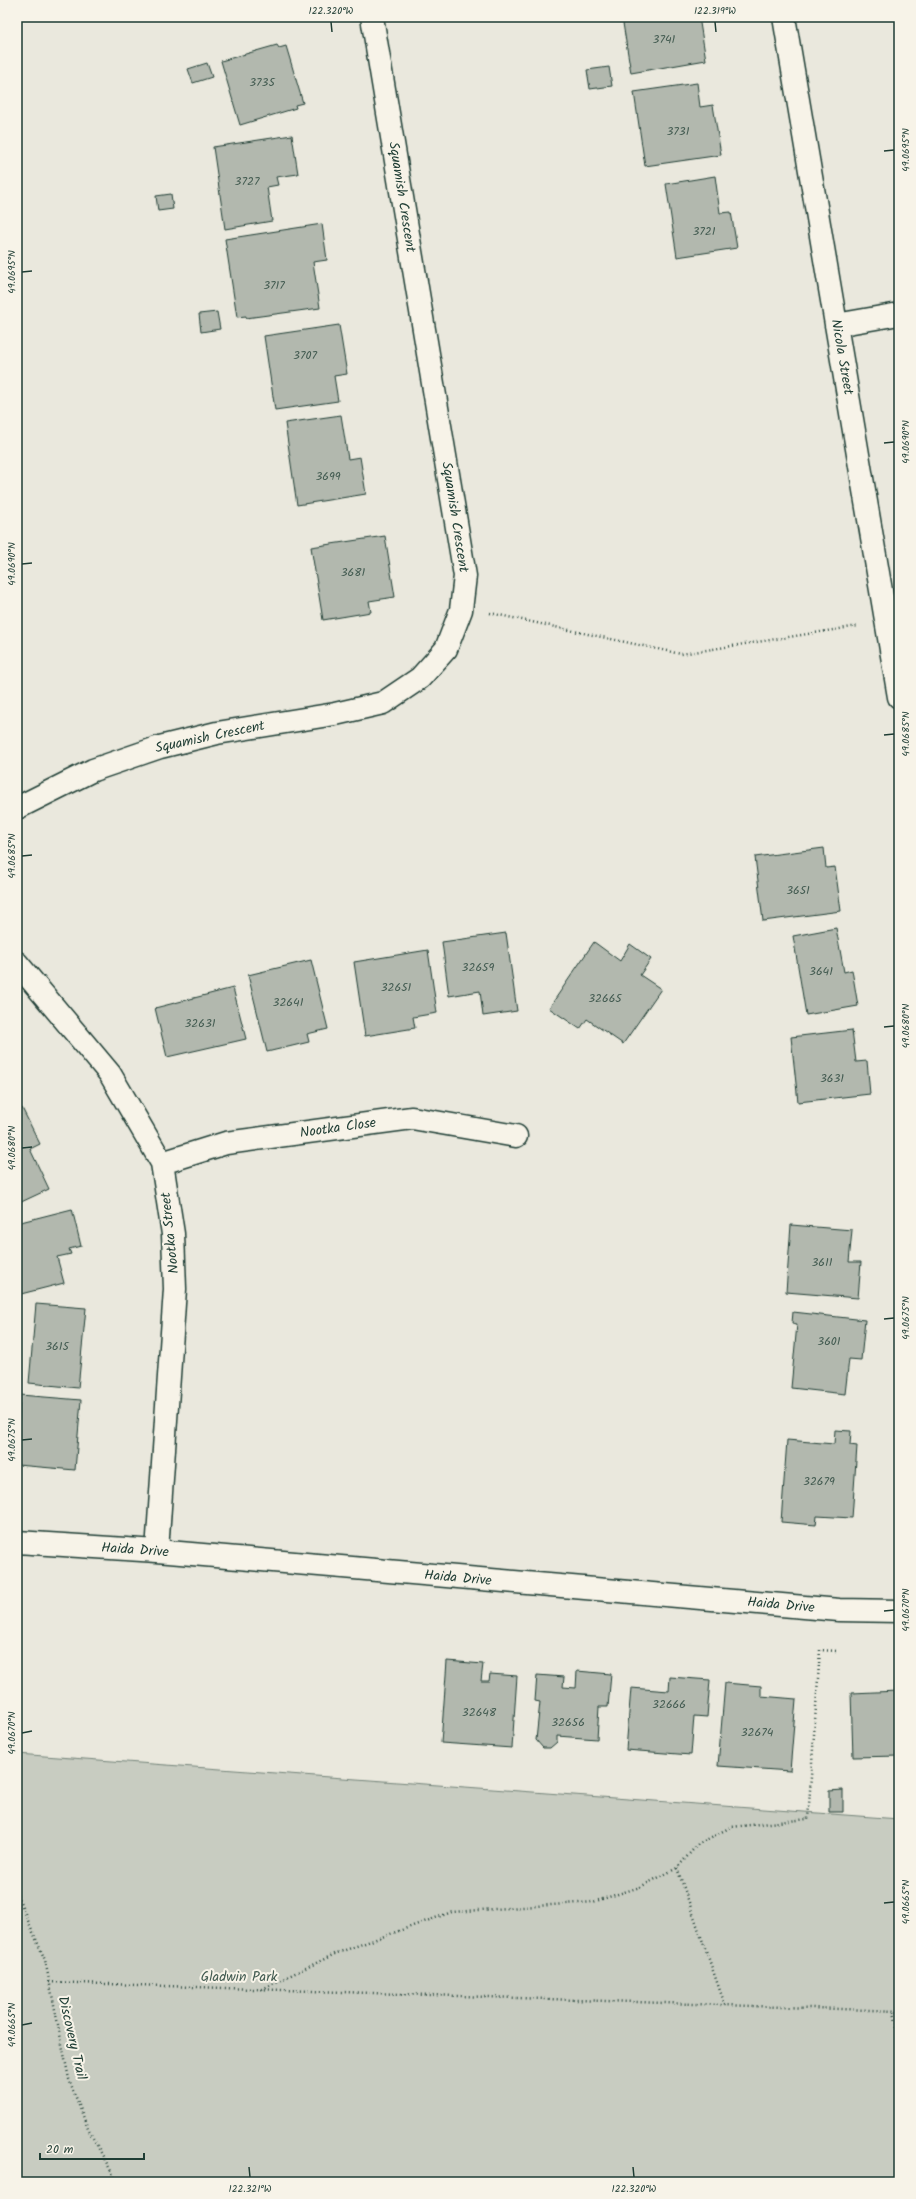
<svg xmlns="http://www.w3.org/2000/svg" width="916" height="2199" font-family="Kalam,sans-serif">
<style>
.green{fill:#c8ccc1;stroke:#74847a}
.building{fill:#b2b8ae;stroke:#1f3d34}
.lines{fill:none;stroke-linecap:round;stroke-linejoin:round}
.minor-casing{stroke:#1f3d34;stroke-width:25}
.path{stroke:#1f3d34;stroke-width:2.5;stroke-dasharray:1 3;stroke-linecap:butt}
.minor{stroke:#f7f3e8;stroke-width:22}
.ticks{fill:none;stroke:#1f3d34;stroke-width:1.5}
.labels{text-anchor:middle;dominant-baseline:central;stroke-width:4;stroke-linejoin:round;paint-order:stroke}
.number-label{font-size:12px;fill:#445c52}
.street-label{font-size:14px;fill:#1f3d34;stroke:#f7f3e8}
.park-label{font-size:14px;fill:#415a50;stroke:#f7f3e8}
.neatline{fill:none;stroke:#1f3d34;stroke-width:1.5}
.ticks-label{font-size:10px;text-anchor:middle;fill:#1f3d34}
</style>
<rect width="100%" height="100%" fill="#eae8dd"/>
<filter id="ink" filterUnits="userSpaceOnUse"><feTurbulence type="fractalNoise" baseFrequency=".025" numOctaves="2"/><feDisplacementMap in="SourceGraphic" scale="8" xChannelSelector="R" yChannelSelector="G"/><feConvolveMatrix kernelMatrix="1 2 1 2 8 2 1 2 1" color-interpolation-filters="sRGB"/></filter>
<g filter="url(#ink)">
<path class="green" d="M17,1754L899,1819V2182H17Z"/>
<path class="building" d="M622,17H699L706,60L631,73Z
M277,45L279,48L286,46L303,103L295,105L296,108L240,125L221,61Z
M207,63L212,77L193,83L188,69Z
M609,67L612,86L590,89L587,70Z
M697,83L700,107L713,105L721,155L645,166L634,92Z
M292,135L298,174L276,177L278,185L267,187L272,221L225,229L213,147Z
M715,176L720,213L731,212L737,248L677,257L666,184Z
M171,194L173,209L158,211L156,196Z
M322,224L327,260L313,262L320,308L246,318V316L237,317L225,239Z
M217,312L220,329L201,332L199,314Z
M339,325L347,374L334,376L338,401L275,410L264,336Z
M341,415L348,459L360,457L366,494L297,505L285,423Z
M385,536L395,597L369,601L371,612L323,620L311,547Z
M824,848L826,868L835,867L841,911L763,921L755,857Z
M836,928L844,972L852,970L858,1006L806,1015L793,936Z
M506,933L517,1011L483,1016L480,991L449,996L442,942Z
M594,942L620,961L630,944L651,959L640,975L661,989L623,1044L587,1019L580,1029L549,1008Z
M428,950L437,1013L413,1017L415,1028L365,1036L354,962Z
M311,960L328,1029L307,1034L309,1042L267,1052L248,975Z
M233,988L246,1039L167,1057L155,1008Z
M852,1030L856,1062L867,1061L870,1094L798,1102L791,1037Z
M22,1108L40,1144L30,1149L49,1189L17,1204V1111Z
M72,1209L81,1246L69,1249L71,1254L57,1257L64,1283L17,1295V1223Z
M791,1225L852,1230L849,1262H861L858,1298L786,1292Z
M36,1304L86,1308L78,1388L29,1383Z
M793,1312L865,1320L861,1360L849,1359L845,1394L791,1388L797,1324L792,1323Z
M20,1395L81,1400L75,1470L17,1465Z
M835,1430L851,1431L850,1445L857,1446L852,1518L817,1516L816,1525L781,1522L787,1440L834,1444Z
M447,1661L483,1664L481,1681H489L490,1674L517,1676L512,1748L441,1743Z
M577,1671L611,1674L608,1707H599L597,1739L557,1736V1742L550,1748H543L536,1740L540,1702L535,1701L537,1675L564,1677L563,1687L576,1688Z
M670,1677L710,1680L707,1717L694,1716L691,1755L626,1750L631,1688L669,1691Z
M725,1683L761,1686V1696L796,1699L790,1771L718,1766Z
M899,1691V1756L853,1757L851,1693Z
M843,1790V1812H829V1791Z"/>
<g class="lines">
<g class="minor-casing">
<path id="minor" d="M784,17L899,697
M836,325L899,314
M17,808L93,770L160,747L217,733L335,714L383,703L420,678L446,649L461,610L465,576L372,17
M17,963L110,1074L162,1163L173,1234L175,1289L157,1551
M162,1163L226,1143L412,1118L516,1136
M17,1542L157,1551L839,1610L899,1611"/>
</g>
<path class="path" d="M490,613L681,654L858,626
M17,1895L45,1960L69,2079L88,2129L117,2182
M49,1982L899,2011
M262,1989L337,1953L452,1912L593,1902L640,1887L677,1868
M725,2005L677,1868L698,1844L731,1827L808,1819L820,1650L838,1651
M894,2011L899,2039"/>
<use href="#minor" class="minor"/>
</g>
</g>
<path class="ticks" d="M331,22L332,32M715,22L716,32M884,151L894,150M22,272L32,271M884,443L894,442M22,564L32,563M884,735L894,734M22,856L32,855M884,1027L894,1026M22,1148L32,1147M884,1319L894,1318M22,1440L32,1439M884,1611L894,1610M22,1733L32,1731M884,1903L894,1902M22,2025L32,2023M249,2167L250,2177M633,2167L634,2177"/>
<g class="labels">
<g class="number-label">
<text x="664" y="39">3741</text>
<text x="262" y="82">3735</text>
<text x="678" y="131">3731</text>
<text x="247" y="181">3727</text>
<text x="704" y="231">3721</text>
<text x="274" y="285">3717</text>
<text x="305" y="355">3707</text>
<text x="328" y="476">3699</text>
<text x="353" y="572">3681</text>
<text x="798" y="890">3651</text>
<text x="478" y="967">32659</text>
<text x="821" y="971">3641</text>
<text x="396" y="987">32651</text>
<text x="605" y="998">32665</text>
<text x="288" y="1002">32641</text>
<text x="200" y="1023">32631</text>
<text x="832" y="1078">3631</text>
<text x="822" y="1262">3611</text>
<text x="829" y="1341">3601</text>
<text x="57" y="1346">3615</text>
<text x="819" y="1481">32679</text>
<text x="669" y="1704">32666</text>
<text x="479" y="1712">32648</text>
<text x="568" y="1722">32656</text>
<text x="757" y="1732">32674</text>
</g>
<g class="street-label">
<text transform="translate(402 197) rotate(81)">Squamish Crescent</text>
<text transform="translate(842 357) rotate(80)">Nicola Street</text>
<text transform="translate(455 517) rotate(81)">Squamish Crescent</text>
<text transform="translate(210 737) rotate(-12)">Squamish Crescent</text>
<text transform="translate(338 1128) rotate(-8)">Nootka Close</text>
<text transform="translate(170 1233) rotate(-96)">Nootka Street</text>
<text transform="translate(135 1550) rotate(4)">Haida Drive</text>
<text transform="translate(458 1578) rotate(5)">Haida Drive</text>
<text transform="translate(781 1605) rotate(5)">Haida Drive</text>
<text transform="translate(72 2038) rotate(77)">Discovery Trail</text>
</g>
<g class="park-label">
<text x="239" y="1977">Gladwin Park</text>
</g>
</g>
<rect width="916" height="2199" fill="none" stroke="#f7f3e8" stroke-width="44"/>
<path d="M40 2153v6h104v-6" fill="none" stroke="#1f3d34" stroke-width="2"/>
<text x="46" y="2153" font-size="12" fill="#1f3d34" stroke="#f7f3e8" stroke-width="3" paint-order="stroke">20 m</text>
<rect x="22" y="22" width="872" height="2155" class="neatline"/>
<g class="ticks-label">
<text x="331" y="14">122.320°W</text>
<text x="715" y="14">122.319°W</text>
<text transform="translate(905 150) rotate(-90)" y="4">49.0695°N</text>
<text transform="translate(11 272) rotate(-90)" y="4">49.0695°N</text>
<text transform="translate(905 442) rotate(-90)" y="4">49.0690°N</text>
<text transform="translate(11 564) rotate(-90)" y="4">49.0690°N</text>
<text transform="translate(905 734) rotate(-90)" y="4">49.0685°N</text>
<text transform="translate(11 856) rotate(-90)" y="4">49.0685°N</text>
<text transform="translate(905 1026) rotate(-90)" y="4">49.0680°N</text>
<text transform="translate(11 1148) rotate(-90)" y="4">49.0680°N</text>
<text transform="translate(905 1318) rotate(-90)" y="4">49.0675°N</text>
<text transform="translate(11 1440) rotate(-90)" y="4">49.0675°N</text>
<text transform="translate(905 1610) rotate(-90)" y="4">49.0670°N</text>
<text transform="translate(11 1733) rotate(-90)" y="4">49.0670°N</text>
<text transform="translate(905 1902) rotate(-90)" y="4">49.0665°N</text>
<text transform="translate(11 2025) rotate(-90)" y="4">49.0665°N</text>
<text x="250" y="2192">122.321°W</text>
<text x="634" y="2192">122.320°W</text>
</g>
</svg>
